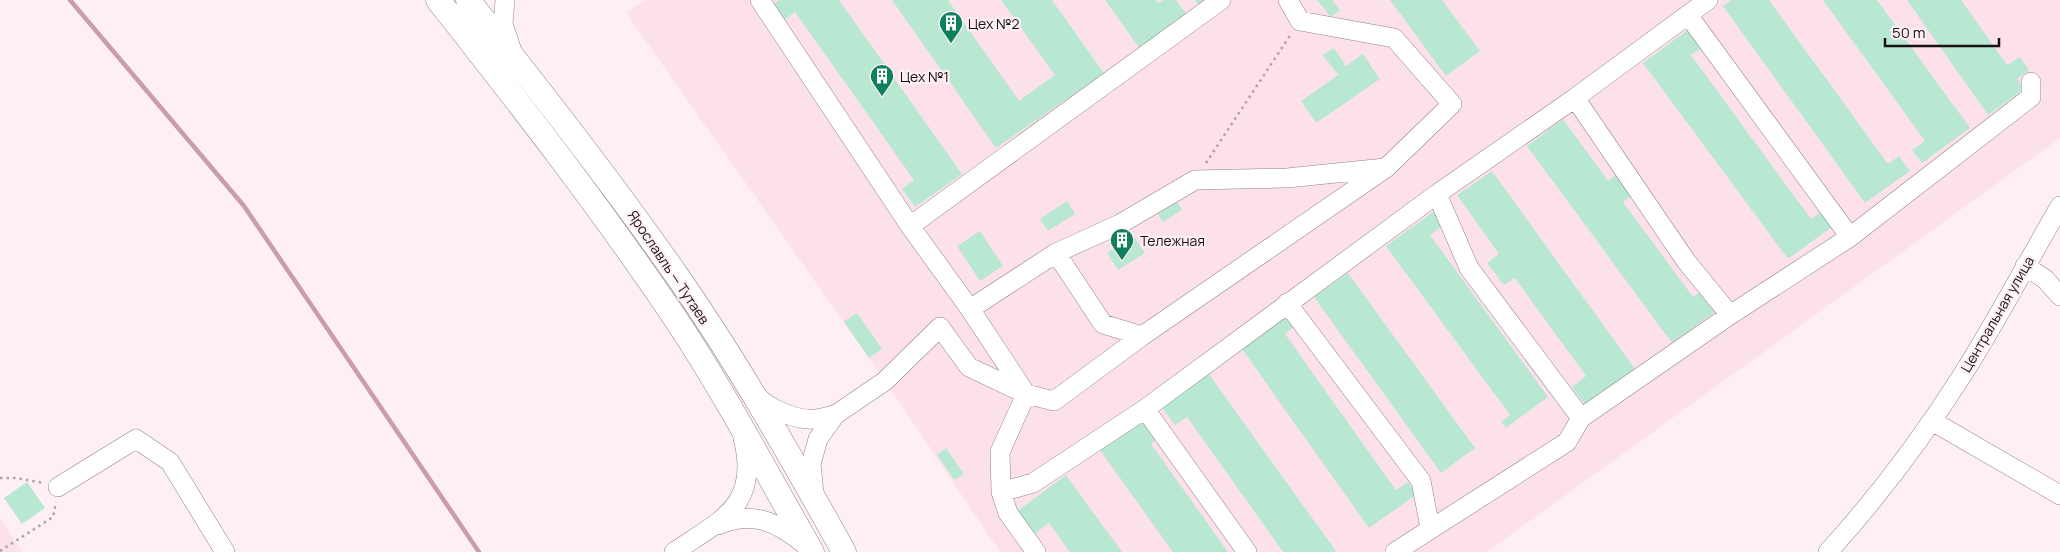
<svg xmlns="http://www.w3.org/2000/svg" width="2060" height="552" font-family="Manrope,sans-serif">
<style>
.built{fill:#fce1eb}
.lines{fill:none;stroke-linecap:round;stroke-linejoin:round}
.stream{stroke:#c99dae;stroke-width:4.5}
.building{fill:#b9e8d2}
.minor-casing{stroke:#928188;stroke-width:20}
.major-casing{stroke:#928188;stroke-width:25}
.path{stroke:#afa2a7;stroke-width:2.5;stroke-dasharray:2.5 4;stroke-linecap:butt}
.minor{stroke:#fff;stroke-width:19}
.major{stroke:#fff;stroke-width:24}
.labels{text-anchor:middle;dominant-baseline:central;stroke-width:4.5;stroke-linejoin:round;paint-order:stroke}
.poi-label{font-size:14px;fill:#191215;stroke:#feeff5;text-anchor:start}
.street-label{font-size:14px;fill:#191215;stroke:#feeff5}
</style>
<rect width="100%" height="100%" fill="#feeff5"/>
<path class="built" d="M645,0H2060V138L1487,552H1000L885,381L626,13Z
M0,518L22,552H0Z"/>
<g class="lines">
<path class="stream" d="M70,0L244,206L479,552"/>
</g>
<path class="building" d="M780,0H839L962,174L915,207L902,189L914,180L795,12L783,21L772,5Z
M892,0H948L1019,101L1055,75L1001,0H1052L1104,73L996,148Z
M1105,0H1156L1158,3L1163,0H1176L1187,15L1140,49Z
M1195,0H1208L1199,6Z
M1317,0H1332L1340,10L1331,17Z
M1390,0H1442L1480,51L1446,76Z
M1731,0H1769L1888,164L1899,156L1910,171L1865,203L1723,6Z
M1823,0H1877L1970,128L1922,163L1912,150L1925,141Z
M1907,0H1961L2007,65L2020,57L2029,70L2017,79L2024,89L1988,115Z
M1689,29L1703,47L1691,55L1811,219L1822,211L1833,226L1788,259L1643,63Z
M1334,48L1346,66L1363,54L1380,79L1316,123L1301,101L1338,75L1323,55Z
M1563,119L1608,181L1619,172L1635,193L1623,202L1693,297L1704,289L1719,309L1672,343L1527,146Z
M1492,171L1635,369L1585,405L1572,387L1586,376L1515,278L1504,285L1487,263L1499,254L1457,195Z
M1176,200L1182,210L1163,222L1157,212Z
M1067,201L1075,214L1048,231L1040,219Z
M1437,209L1446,223L1430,235L1548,397L1506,428L1501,422L1510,415L1386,246Z
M980,231L1003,266L980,281L957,246Z
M1133,235L1145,253L1118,270L1107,253Z
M1348,273L1475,448L1441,473L1314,297Z
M857,313L882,349L869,358L844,322Z
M1288,316L1295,326L1285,334L1396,490L1408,482L1417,494L1369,528L1242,349Z
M1208,373L1336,551L1335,552H1283L1187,417L1175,425L1161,406Z
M1148,416L1162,436L1151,444L1228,552H1173L1100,450Z
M946,448L964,474L954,480L937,455Z
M1066,475L1122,552H1070L1049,523L1033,535L1016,512Z
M27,482L45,508L22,524L4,498Z"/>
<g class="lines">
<g class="minor-casing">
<path id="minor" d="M505,0L503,24L512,51
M760,0L910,226L970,309
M1688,15L1850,237
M1575,98L1686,261L1730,315
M1437,194L1469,268L1581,418
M910,226L1221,0
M1056,253L970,309L1026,394L1000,452L1001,492L1033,483L1145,409L1437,194L1575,98L1708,0
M2025,266L2045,279L2060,296
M1287,303L1421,481L1430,528
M1142,336L1103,324L1056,253L1120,224L1195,180L1287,178L1385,168
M756,395C767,408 797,421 815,419C821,419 828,416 835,415
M1145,409L1247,552
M1932,421L2060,495
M58,487L136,439L170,462L225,552
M1001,492L1008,513L1036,552
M814,494L811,464L818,439L835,415L885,381L940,327L969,367L1026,394L1054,401L1142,336L1386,168L1452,104L1394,38L1300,21L1288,0
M718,525C753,510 777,522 804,544
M674,552C723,519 760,505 743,438
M1395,552L1567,442L1581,418L1730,315L1850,237L2031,97V82
M1828,552C1878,497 1923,437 1963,374C1998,319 2028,261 2060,206"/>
</g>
<g class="major-casing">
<path id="major" d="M438,0C520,104 601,208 675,318C725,393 767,474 812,552
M468,0C541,92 613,184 680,280C740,367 793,460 844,552"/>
</g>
<path class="path" d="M1206,163L1291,34
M0,478H16L44,483
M0,551L53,517L56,502"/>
<use href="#minor" class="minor"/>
<use href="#major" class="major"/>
</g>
<defs>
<g id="building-pin" transform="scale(1.25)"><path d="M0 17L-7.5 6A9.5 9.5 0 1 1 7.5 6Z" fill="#0f805c" stroke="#feeff5"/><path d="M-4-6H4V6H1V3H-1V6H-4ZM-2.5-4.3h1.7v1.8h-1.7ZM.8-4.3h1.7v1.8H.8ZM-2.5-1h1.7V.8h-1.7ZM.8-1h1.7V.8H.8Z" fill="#fff"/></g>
</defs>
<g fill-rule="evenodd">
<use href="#building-pin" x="951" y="23"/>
<use href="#building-pin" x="882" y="76"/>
<use href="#building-pin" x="1122" y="240"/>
</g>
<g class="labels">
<g class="poi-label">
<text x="968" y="23">Цех №2</text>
<text x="900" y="76">Цех №1</text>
<text x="1140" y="240">Тележная</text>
</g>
<g class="street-label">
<text transform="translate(669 267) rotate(56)">Ярославль — Тутаев</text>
<text transform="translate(1997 314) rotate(-60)">Центральная улица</text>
</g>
</g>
<path d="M1885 38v8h114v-8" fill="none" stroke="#191215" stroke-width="2.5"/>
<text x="1892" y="38" font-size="15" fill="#191215" stroke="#feeff5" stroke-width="4" paint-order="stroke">50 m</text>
</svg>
